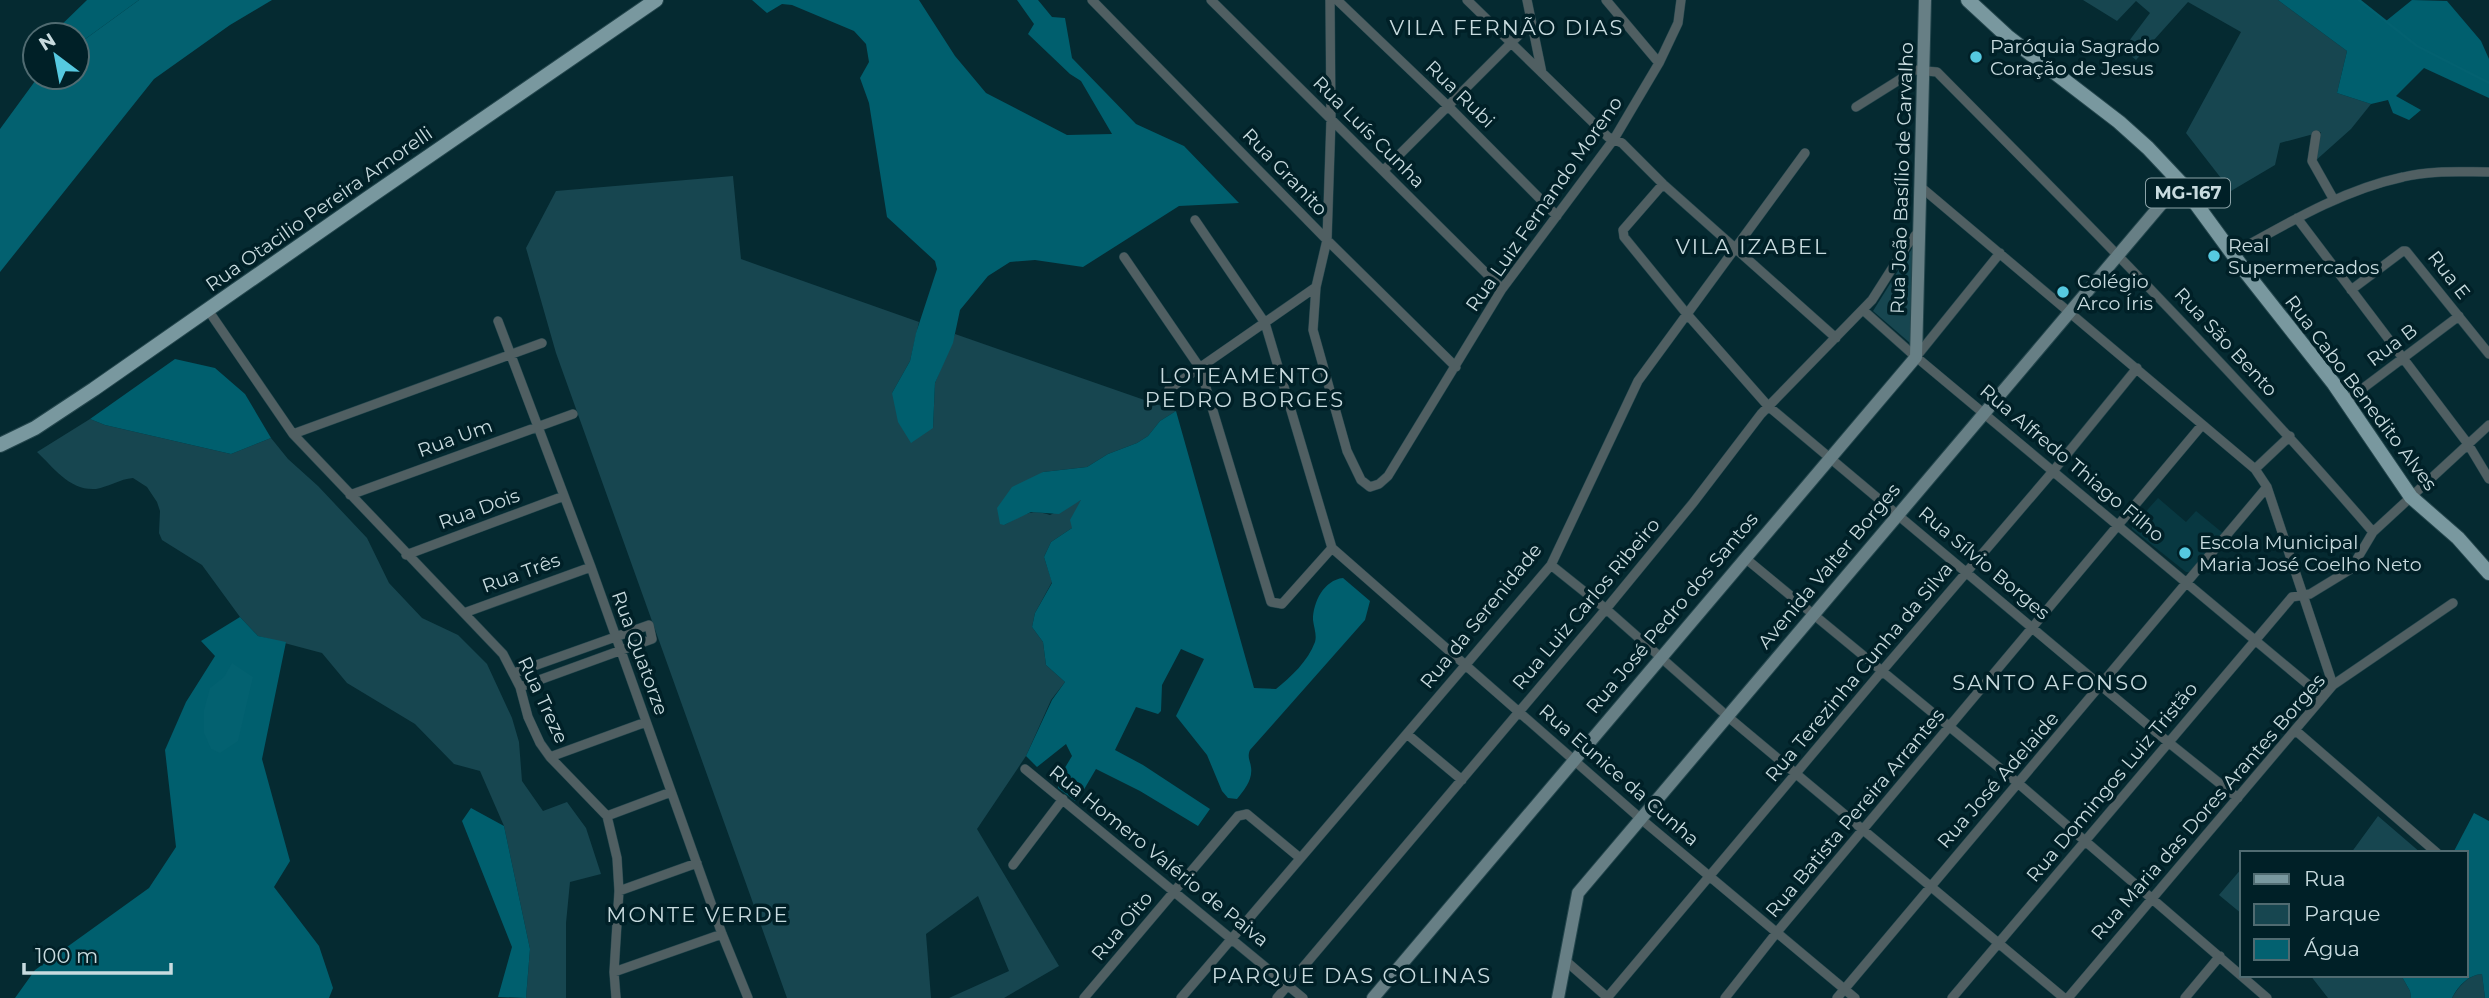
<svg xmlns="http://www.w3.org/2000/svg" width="2489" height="998" font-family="Montserrat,sans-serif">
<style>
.built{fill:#083841}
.green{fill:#174650}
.forest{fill:#005f6e}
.water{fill:#036170}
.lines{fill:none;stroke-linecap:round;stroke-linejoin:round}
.stream{stroke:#036170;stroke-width:2.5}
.street-casing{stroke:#24464d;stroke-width:10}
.secondary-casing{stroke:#24464d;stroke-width:14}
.primary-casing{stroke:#24464d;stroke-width:16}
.street{stroke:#505f62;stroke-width:9}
.secondary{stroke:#677f85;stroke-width:12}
.primary{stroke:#79989f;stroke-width:14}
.poi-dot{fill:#56c9e0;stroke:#002027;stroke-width:2.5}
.labels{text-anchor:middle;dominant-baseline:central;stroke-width:7;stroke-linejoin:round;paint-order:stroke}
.shield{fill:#002027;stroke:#8ca3a8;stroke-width:2}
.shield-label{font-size:18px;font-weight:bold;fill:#c8dbdf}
.poi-label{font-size:19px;fill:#c8dbdf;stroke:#002027;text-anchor:start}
.street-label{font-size:19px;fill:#c8dbdf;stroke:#002027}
.neighbourhood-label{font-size:21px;letter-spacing:2px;fill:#c8dbdf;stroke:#002027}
</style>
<rect width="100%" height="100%" fill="#052a31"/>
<path class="built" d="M2158,498L2186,522L2196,511L2224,534L2191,572H2186L2132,529V527Z"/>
<path class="green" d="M2083,0H2278L2347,51L2337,93L2371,104L2351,129L2314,162L2321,132L2280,143L2275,165L2231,191L2186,133L2241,32L2188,2L2136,60L2123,49L2150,13L2136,1L2117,21Z
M733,176L741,259L919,322L910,361L892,393L933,428L935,383L955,334L1176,411L1160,421L1148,436L1137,443L1108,454L1087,467L1043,472L1004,525C1022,516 1030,508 1050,515L1083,499L1072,528L1051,542L1044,557L1052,582L1035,613L1032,627L1043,642L1046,665L1065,682L1051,700L1026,756L977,829L1059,966L1004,998H949L1009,971L978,896L926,934L931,998H787L556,353L526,248L556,191Z
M1913,247L1910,343L1873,311Z
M90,419L105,425L231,454L271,438L288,459L318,486L367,538L389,583L422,618L458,635L487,664L512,718L519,742L522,781L543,811L567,802L586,828L601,874L570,882L566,923V998H526L530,949L504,826L480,771L454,764L415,724L347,683L322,653L258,636L240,617L202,565L162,540L159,533L160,511L157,502L147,487L133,478C120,479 108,487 96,489C70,491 54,468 37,452Z
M2378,816L2421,853H2351Z
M2242,868V914L2219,895Z
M2482,974L2485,998H2452C2459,986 2468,975 2482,974Z
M2310,975H2401L2410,991L2411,998H2328Z"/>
<path class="forest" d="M87,0H139L77,45V35H51Z
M752,0H919L955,56L986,93L1067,135L1112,134L1081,81L1070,74L1028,34L1034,24L1017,0H1038L1052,17L1065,18L1072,58L1136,124L1184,146L1239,203L1179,206L1083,267L1035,260L1010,262L988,276L960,310L953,343L935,383L933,428L911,443L898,422L892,393L910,361L916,333L937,269L935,261L887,217L869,103L860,78L869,62L866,44L854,31L792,5L782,4L767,13Z
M2278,0H2359L2386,21L2412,0L2447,1L2481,41L2489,59V98L2424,68L2396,96L2421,110L2409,120L2393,113L2388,100L2371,104L2337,93L2347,51Z
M175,359L215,368L245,394L271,438L231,454L105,425L90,419Z
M1176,411L1254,688L1276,689C1291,677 1308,661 1315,642C1317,635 1314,628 1313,620C1313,602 1324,580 1343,578L1370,601L1365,620L1250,750C1247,757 1250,760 1251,767C1253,780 1244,790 1237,799L1228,798L1222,791L1207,755L1176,716L1204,659L1181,649L1162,685L1161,711L1158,714L1136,707L1115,750L1143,765L1210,809L1198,826L1140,791L1096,769L1079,798L1075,801L1058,788L1060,776L1072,756L1066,744L1037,767L1026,756L1052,700L1065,682L1046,665L1043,642L1032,627L1035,613L1052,583L1044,557L1051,542L1072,528L1070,520L1081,500L1059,514L1031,512L1004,525L1000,524L997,508L1012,487L1043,472L1087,467L1108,454L1137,443L1148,436L1160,421Z
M240,617L258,636L286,642L262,759L290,861L274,887L319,946L333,988L329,998H15L35,970L149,888L176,847L165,750L186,702L215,656L201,641Z
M471,808L504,826L530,949L526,998L498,997L512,947L462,821Z
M2474,813L2489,821V998H2485L2482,974C2468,975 2458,986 2452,998H2411L2410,991L2401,975H2466V853H2453Z"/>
<path class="water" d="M139,0H272L230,25L154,79L0,272V129L38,77H77V45Z
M232,663L253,677L238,741L220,753L211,749L204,733V710L210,688L224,677Z"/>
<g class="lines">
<path class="stream" d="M2359,0L2417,46L2489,83"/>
<g class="street-casing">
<path id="street" d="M1092,0L1327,240L1456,367
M1211,0L1502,289
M1330,0L1331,119L1327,240L1316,287L1313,330L1347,451L1361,480L1370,487L1379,484L1388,476L1502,289L1614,139L1659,63L1678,23L1681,0
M1337,0L1448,106L1557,216
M1467,0L1608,137L1622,143L1663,184L1836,338
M1527,0L1542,73
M1606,0L1659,63
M1856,107L1915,70L1937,72C2086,222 2235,372 2373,532
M2316,135L2312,161L2334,200
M1384,170L1531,23
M1663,184L1623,230L1624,237L1686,313L1768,406L2168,742L2238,798
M1922,188L2255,469L2267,487L2333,685
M2297,218L2468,444L2489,479
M1195,220L1265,323L1332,548
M2232,254C2286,224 2342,190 2403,177C2431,170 2460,172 2489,172
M1124,257L1200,368L1271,602L1282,604L1332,548
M2351,290L2403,251H2406L2489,354
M208,310L293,434L503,654L520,687L528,717L540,743L550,757L607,816L617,858L619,891L614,972L616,998
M1863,310L1909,351L2323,697
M498,321L591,567L722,934L748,998
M1916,357L2000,253
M1169,389L1316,287
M2346,401L2459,316
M293,434L542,343
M2255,469L2290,436
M350,495L573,414
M1332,548L1641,819L1855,998
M406,555L564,496
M1745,558L2019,784L2267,998
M1551,565L1606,609L1727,716L2064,998
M464,613L591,567
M514,673L649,625L652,639L520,687
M2295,730L2437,853
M1407,734L1462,780
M550,757L646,722
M1025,769L1303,998
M607,816L671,792
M1013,865L1063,799
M619,891L697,863
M1567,962L1608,998
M614,972L722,934
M1084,998L1238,816L1247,814L1300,858
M1181,998L1551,565L1638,381L1805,153
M1277,998L1606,609L1693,503L1761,414L1872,300L1907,245L1919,231
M1607,998L1882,671L2054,470L2137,368
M1725,998L1777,932L2202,425
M1837,998L2267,487
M1952,998L2292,597L2310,594L2351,569L2373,532L2489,425
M2068,998L2333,685L2453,603
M2185,998L2220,956"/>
</g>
<g class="secondary-casing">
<path id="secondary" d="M1373,998L1916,357L1925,0
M1558,998L1578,893L2180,182"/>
</g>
<g class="primary-casing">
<path id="primary" d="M1968,0L2007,36L2119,122L2148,148L2180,182L2248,275L2334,384L2411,497L2458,538L2489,573
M0,445L35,428L94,389L368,198L656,0"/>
</g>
<use href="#street" class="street"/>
<use href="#secondary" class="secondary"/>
<use href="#primary" class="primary"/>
</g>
<g class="poi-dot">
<circle cx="1976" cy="57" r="7"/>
<circle cx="2214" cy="256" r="7"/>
<circle cx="2063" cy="292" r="7"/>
<circle cx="2185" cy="553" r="7"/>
</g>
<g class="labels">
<rect class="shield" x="2146" y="178.5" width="84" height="29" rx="5"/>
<g class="shield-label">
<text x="2188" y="193">MG-167</text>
</g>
<g class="poi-label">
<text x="1990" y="46">Paróquia Sagrado<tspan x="1990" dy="22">Coração de Jesus</tspan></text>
<text x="2228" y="245">Real<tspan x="2228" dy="22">Supermercados</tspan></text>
<text x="2077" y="281">Colégio<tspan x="2077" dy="22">Arco Íris</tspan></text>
<text x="2199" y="542">Escola Municipal<tspan x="2199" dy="22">Maria José Coelho Neto</tspan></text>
</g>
<g class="street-label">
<text transform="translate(1460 94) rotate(44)">Rua Rubi</text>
<text transform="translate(1369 132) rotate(45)">Rua Luís Cunha</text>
<text transform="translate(1285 172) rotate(46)">Rua Granito</text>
<text transform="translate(1902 178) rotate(-88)">Rua João Basílio de Carvalho</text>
<text transform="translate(1544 204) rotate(-55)">Rua Luiz Fernando Moreno</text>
<text transform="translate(319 209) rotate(-35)">Rua Otacilio Pereira Amorelli</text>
<text transform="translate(2449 275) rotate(52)">Rua E</text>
<text transform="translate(2226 342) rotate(47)">Rua São Bento</text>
<text transform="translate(2392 345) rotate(-37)">Rua B</text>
<text transform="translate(2361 393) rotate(53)">Rua Cabo Benedito Alves</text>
<text transform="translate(455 438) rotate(-20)">Rua Um</text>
<text transform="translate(2072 463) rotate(40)">Rua Alfredo Thiago Filho</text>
<text transform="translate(479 509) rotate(-20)">Rua Dois</text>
<text transform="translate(1984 563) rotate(40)">Rua Sílvio Borges</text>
<text transform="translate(1829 566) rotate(-50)">Avenida Valter Borges</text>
<text transform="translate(521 573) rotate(-20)">Rua Três</text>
<text transform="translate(1586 604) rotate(-50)">Rua Luiz Carlos Ribeiro</text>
<text transform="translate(1672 613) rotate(-50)">Rua José Pedro dos Santos</text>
<text transform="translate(1481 616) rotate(-51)">Rua da Serenidade</text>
<text transform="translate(640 653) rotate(70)">Rua Quatorze</text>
<text transform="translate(1859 672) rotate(-50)">Rua Terezinha Cunha da Silva</text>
<text transform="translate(543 700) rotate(65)">Rua Treze</text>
<text transform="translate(1619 775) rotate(41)">Rua Eunice da Cunha</text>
<text transform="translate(1998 780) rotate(-49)">Rua José Adelaide</text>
<text transform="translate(2112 782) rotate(-50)">Rua Domingos Luiz Tristão</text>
<text transform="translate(2208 807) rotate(-49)">Rua Maria das Dores Arantes Borges</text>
<text transform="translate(1855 813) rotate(-50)">Rua Batista Pereira Arrantes</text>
<text transform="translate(1159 856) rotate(39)">Rua Homero Valério de Paiva</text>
<text transform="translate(1122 926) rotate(-50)">Rua Oito</text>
</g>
<g class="neighbourhood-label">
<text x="1507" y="27">VILA FERNÃO DIAS</text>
<text x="1752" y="246">VILA IZABEL</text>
<text x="1245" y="375">LOTEAMENTO<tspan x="1245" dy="24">PEDRO BORGES</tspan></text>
<text x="2051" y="682">SANTO AFONSO</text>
<text x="698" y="914">MONTE VERDE</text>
<text x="1352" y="975">PARQUE DAS COLINAS</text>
</g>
</g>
<rect x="2240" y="851" width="228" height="126" fill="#002027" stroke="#506b71" stroke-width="2"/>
<rect x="2254" y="874" width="35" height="10" fill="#79989f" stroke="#506b71" stroke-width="2"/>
<text x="2304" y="886" font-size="21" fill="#c8dbdf">Rua</text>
<rect x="2254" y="904" width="35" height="21" fill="#174650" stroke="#506b71" stroke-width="2"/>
<text x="2304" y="921" font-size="21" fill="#c8dbdf">Parque</text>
<rect x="2254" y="939" width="35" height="21" fill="#036170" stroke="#506b71" stroke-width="2"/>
<text x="2304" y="956" font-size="21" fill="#c8dbdf">Água</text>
<g transform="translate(56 56) rotate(328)"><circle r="33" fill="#002027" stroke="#506b71" stroke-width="2"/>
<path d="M0-5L12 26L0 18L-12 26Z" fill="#56c9e0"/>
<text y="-10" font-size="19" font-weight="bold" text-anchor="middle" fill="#c8dbdf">N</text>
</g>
<path d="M24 963v10h147v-10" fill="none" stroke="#c8dbdf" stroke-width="3.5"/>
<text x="35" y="963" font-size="21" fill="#c8dbdf" stroke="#002027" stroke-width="5" paint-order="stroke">100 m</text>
</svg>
